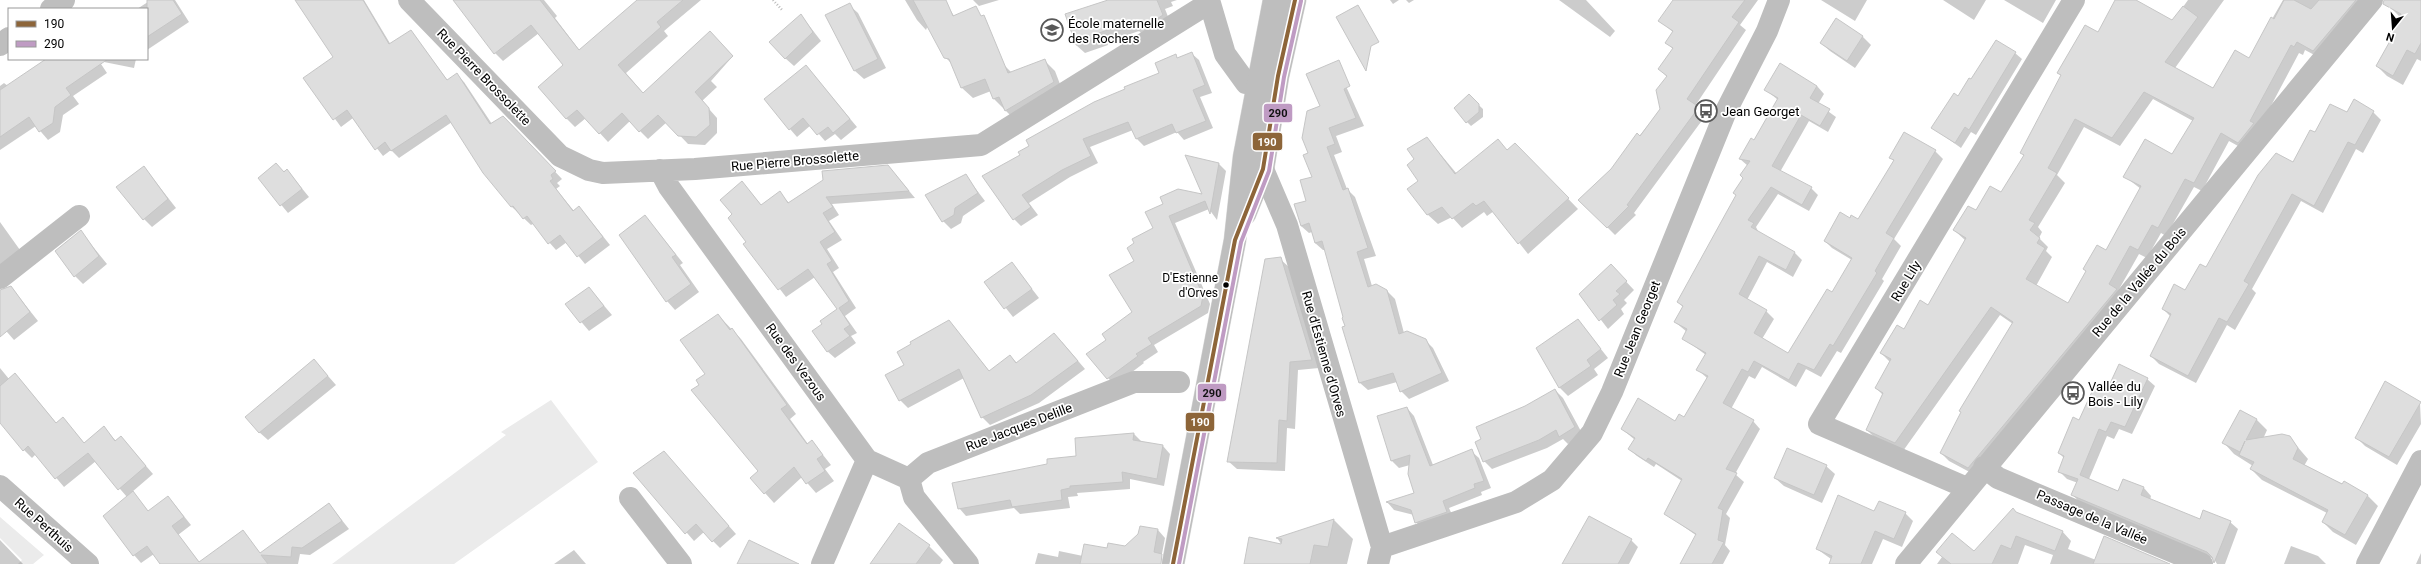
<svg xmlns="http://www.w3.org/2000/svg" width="2421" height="564" font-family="Roboto,sans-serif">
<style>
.green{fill:#ebebeb}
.shadow{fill:#0003;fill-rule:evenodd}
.building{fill:#dedede;stroke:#c6c6c6;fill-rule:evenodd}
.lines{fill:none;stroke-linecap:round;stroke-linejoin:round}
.major-casing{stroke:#dbdbdb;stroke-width:23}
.path{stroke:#b9b9b9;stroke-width:2.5;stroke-dasharray:1 2;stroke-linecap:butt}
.minor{stroke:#bebebe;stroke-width:22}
.major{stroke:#bebebe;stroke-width:22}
.bus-1-casing{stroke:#fff;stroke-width:7}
.bus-2-casing{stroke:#fff;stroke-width:7}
.bus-1{stroke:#8d6539;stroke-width:4}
.bus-2{stroke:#bf9bc3;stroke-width:4}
.bus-dot{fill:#000;stroke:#fff;stroke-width:1.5}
.labels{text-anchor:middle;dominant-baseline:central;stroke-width:3.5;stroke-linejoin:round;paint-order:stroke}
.bus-label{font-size:12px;fill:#000;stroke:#fff;text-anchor:end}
.poi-label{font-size:13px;fill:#000;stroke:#fff;text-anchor:start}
.street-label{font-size:13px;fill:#000;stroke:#fff}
.line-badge{stroke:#fff;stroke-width:1.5}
.badge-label{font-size:11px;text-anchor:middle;font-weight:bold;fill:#fff}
.pale-badge-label{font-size:11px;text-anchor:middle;font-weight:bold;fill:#111}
</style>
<rect width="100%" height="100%" fill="#fff"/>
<path class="green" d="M551,400L598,462L454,564H332L506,435L501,432Z
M0,517L44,555L33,564H18L22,560L0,538Z"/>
<path class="shadow" d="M151,0H175L189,22L147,50V9H137Z
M297,0H364L391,45L411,31L448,81L457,75L464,82L492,124H510L562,179L557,183L560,186L556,189L574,211L579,208L586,215L610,245L585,264L567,242L556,250L533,224L531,225L512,207L452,122L399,158L391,150L383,156L353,118L341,127L305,78L335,58Z
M464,0H544L557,16L555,18L580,51L638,0H701L664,31L668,36L626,73L644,94L718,40L733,56L711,81L717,87L702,101L717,118V133L705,145L688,144L667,122L648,139L630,121L608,142L586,118L575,127L566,118L564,65L539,33L503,61L495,53Z
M905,0H944L990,73L1005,66L1013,74L1045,61L1055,71L1063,92L1016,121L994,99L991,91L973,98L962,88L953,65L945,57L928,25L926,30L917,20Z
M973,0H999L979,6Z
M1111,0H1177L1171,2L1173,6L1165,9L1171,24L1147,39L1139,31L1107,42L1108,45L1085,53L1076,45Z
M1390,0H1399L1393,4Z
M1406,0H1414L1409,3Z
M1559,0H1586L1615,31L1610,37Z
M1674,0H1758L1740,25L1746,30L1695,106L1706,115L1634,213L1636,215L1615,235L1580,200L1612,170L1661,109L1667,77L1660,69L1673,49L1667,43L1674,33L1660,21Z
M1821,0H1867L1855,21Z
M1943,0H1986L1974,20Z
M2004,0H2056L2043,23Z
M2116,0H2134L2173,21L2188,0H2224L2175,68L2213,89L2249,59L2283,0H2371L2322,59L2305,50L2303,55L2299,53L2247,151L2229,141L2202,191L2194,187L2166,236L2161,233L2147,258L2139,254L2118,291L1977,476L1949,461L1941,453L2013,324L2000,315L1903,451L1875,438L1867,430L1883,395L1876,388L1890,362L1881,353L1928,306L1966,241L1954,230L2001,193L2024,156L2021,152L2062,76L2058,73L2098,33ZM2153,99L2193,121L2173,156L2124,176L2141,189L2107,252L2069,304L2036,286L2052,257L2046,251L2048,247L2039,238L2042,232L2038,227L2065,183L2057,175L2084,127L2120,146Z
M2395,0H2421V61L2417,59L2403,85L2387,76L2377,66L2390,42L2388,39L2400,17L2389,6Z
M849,5L858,13L886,68L864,79L855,71L827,16Z
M804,19L821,41L794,66L785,58Z
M1837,20L1863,37L1871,45L1855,68L1830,51L1821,43Z
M1191,53L1199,60L1212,93L1200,97L1213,128L1184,140L1177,132L1144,146L1137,139L1133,130L1090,147L1098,163L1070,177L1029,203L1038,215L1021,226L1014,219L984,177L1160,73L1175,56L1178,59Z
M2015,53L2022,59L1976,135L1971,132L1961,148L1933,128L1971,81Z
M61,59H136L134,68L99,61L107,73L73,96L79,104L63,115L60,132L48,140L36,126L0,150V86L4,83L8,86Z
M806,66L857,127L841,140L835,134L825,141L811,125L797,137L790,129Z
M1345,84L1364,126L1336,136L1342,152L1334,155L1347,189L1355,197L1376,256L1364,259L1372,286L1387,291L1395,299L1404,333L1425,340L1433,348L1449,381L1409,399L1401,391L1397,382L1368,390L1360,383L1326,250H1323L1315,243L1312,232L1309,233L1301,226L1313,177L1310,154L1321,106Z
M1817,86L1824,94L1818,104L1836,117L1828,132L1809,121L1780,172L1811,188L1818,195L1809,211L1778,194L1756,227L1759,233L1795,253L1802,260L1793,277L1767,262L1747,300L1766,311L1774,319L1762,339L1789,354L1832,293L1852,260L1832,248L1825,241L1850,220L1859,221L1895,162L1890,157L1905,133L1935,151L1943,159L1894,239L1901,246L1882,279L1884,281L1841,353L1837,351L1821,377L1806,369L1796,387L1762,367L1755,379L1749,376L1731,409L1753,421L1760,429L1735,474L1744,482L1726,514L1730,518L1725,545L1730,551L1723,564H1682L1697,536L1666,514L1682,481L1656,464L1654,467L1637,456L1629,449L1635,440L1622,429L1675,423L1684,418L1707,378L1698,370L1706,355L1683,338L1687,332L1675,322L1683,307L1678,302L1737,195L1748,166L1740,159L1754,141L1778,100L1766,90Z
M1469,96L1483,109V117L1471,126L1467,122Z
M2373,112L2381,120L2363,153L2356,149L2323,213L2301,201L2252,289L2256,293L2235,330L2227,325L2196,383L2159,364L2151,356L2171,317L2163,309L2186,291L2207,268L2316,134L2347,113Z
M1427,138L1457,174L1508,151L1528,157L1578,209L1528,254L1494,211L1487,216L1484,212L1462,228L1452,217L1438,224L1427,214L1416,160Z
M1218,163L1226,171L1217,220L1209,209L1175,223L1210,304L1208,313L1154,345L1158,352L1143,362L1144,363L1115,385L1108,378L1107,340L1134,313L1136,261L1154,229L1146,212L1203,196Z
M144,167L176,208L152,227L144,219Z
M287,170L309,197L288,213L259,178Z
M895,174L915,198L832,204L839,215L829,221L842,240L827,249L839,268L833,272L856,308L845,316L857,333L851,336L856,343L835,358L827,351L823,324L838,309L815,277L786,297L745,244L747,242L733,214L742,182L762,206L780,193L789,203Z
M966,176L985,201L963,216L961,223L951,229L943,221Z
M645,216L683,263L680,265L699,292L675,310L667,301Z
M0,222L25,257L0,278Z
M81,232L107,264L83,284L75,276Z
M1280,259L1289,267L1319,368L1298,370L1295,429L1287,428L1285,471L1237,469L1228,461Z
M1012,263L1039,298L1013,317L985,282Z
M1619,274L1634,290L1624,300L1627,303L1621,309L1624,314L1608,329L1581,294Z
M11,287L38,321L14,340L0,324V296Z
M589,288L612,315L589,331L567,305Z
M718,315L741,339L796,414L790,419L808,444L812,441L831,465L825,469L834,481L816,493L802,477L774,503L765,493L759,471L700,385L706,374Z
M1578,320L1608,358L1594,369L1598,375L1568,396L1560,388L1538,349Z
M949,321L990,372L1010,356L1018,364L1062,342L1085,369L1039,403L990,425L982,417L964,378L908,408L900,400L905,366Z
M314,360L336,385L268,440L259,432Z
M0,368L9,379L23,383L57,424L70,427L85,444L104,428L116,441L121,437L153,474L132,492L149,512L168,497L175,505L191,525L178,535L200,563L242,531L261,554L329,504L349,529L310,555L300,554L298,564H162L154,554L141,563L134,555L127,497L96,461L64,487L36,454L32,458L24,450L0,421Z
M2147,379L2155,386L2132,434L2119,429L2114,439L2107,436L2089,479L2119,492L2123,480L2144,488L2151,496L2150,500L2200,521L2230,522L2238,529L2225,564H2217L2214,559L2080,503L2073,495L2078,483L2067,479L2059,471L2064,458L2059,453L2079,421L2107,392Z
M1555,390L1563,398L1583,435L1568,444L1563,439L1547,448L1492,469L1484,461L1482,439L1526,407Z
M2420,403L2421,424L2397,465L2365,446L2357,438Z
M1407,408L1414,416L1433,465L1471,451L1479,458L1491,488L1481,492L1482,495L1449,508L1454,519L1423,530L1416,522L1414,515L1394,510L1388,503L1415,494L1410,465L1399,468L1392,461Z
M2240,412L2257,420L2267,430L2263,439L2289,437L2308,459L2304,466L2367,495L2378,506L2356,545L2333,532L2323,522L2327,513L2262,480L2251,469L2253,466L2234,454L2224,443Z
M1134,434L1142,442L1163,446L1170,454L1164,486L1130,479V489L1077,493L1078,496L1068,497L1070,508L1020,514L1014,508L966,516L959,508L1048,464L1077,457L1076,439Z
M664,452L736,534L720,548L704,532L694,541L635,473Z
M1826,466L1835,474L1822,503L1784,486L1775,478Z
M2011,511L2062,531L2071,541L2068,549L2096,560L2167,564H2050L2053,555L2025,545L2018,564H1937L1942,557L1974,552Z
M1875,512L1905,513L1913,521L1902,547L1883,539L1872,564H1829L1831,559L1817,549Z
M1334,520L1353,539L1347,564H1245L1282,545L1277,538Z
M1158,530L1165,538L1160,564H1035L1038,553L1058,557L1059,551L1083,556L1125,547Z
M0,540L23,564H0Z
M1631,540L1638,547L1629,564H1567Z
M929,546L943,560L940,564H872Z
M2291,546L2318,556L2326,564H2284Z
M574,550L586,564H554Z
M2421,553V564H2416Z"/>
<path class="building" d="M147,0H173L182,14L147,37Z
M295,0H363L389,44L411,30L447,80L457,73L490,124L503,116L556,171L551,175L553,179L550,181L573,211L579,206L603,237L577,257L560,235L548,244L527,216L523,219L513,206L511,207L483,173L446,115L391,151L385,142L375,150L347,110L333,120L303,78L333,57Z
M453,0H540L579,50L637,0H683L657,22L661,27L618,65L643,93L710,31L733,56L695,92L709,108L710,125L696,137L678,136L658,115L639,132L622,113L599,134L577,110L566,119L538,87L563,65L531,25L494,54Z
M913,0H946L953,16L976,6L981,16L984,15L1008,73L1045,59L1054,82L1005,111L999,97L993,99L985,79L961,88L949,59L944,58Z
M1108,0H1157L1163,15L1138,31L1134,21L1099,33L1100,37L1076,45L1065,14Z
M1673,0H1745L1732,17L1739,22L1687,99L1699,107L1627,205L1629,206L1607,228L1578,200L1611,169L1637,133L1640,136L1660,109L1656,90L1667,76L1658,69L1673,48L1665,43L1673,31L1658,21Z
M2115,0H2136L2172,20L2183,6L2198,17L2165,62L2213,88L2235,50L2249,58L2271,17L2274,19L2284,0H2294L2311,9L2319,0H2356L2313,51L2297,42L2294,47L2291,45L2250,121L2254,123L2238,143L2221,133L2194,183L2185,179L2158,228L2152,225L2138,250L2130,246L2109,284L2117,289L1968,468L1940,453L1961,412L1959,411L2013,322L1991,307L1895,443L1866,430L1883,393L1875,388L1891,359L1880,353L1897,325L1904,329L1920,300L1928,305L1966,238L1953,230L1968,206L1976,210L1990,186L2001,192L2024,155L2020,153L2061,75L2057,73L2085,25L2098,32ZM2144,92L2194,118L2172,154L2145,139L2123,177L2141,186L2106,250L2097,245L2083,269L2086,271L2068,303L2026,279L2045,248L2037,243L2040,238L2030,230L2035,223L2029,220L2057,173L2048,168L2075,119L2112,138Z
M2384,0H2421V43L2415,54L2407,50L2393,76L2376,66L2390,41L2386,40L2401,14L2383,4Z
M850,3L878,59L854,71L825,15Z
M1358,5L1379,42L1371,46L1366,71L1336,17Z
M801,14L813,32L785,59L769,42Z
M1836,18L1863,36L1847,61L1820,43Z
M1996,40L2016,52L1969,130L1965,127L1955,143L1931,128L1954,93L1958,96L1969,78L1971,79Z
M1192,52L1205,85L1193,90L1206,121L1176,133L1172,124L1136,139L1128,122L1083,139L1091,156L1062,170L1022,195L1031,207L1013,220L982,176L1020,155L1018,152L1029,146L1026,140L1094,102L1125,89L1124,87L1159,73L1155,63L1176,54L1177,58Z
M46,59H108L66,88L71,95L55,107L53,123L39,132L29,117L0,137V90Z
M1339,60L1350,86L1344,89L1356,118L1329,128L1335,144L1327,147L1343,190L1348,188L1368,248L1357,252L1368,287L1376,284L1387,290L1399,334L1407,331L1426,339L1442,373L1400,392L1393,373L1359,383L1342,327L1345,326L1342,318L1343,317L1322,241L1315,243L1309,223L1301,226L1294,204L1306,201L1300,180L1312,177L1303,155L1308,153L1302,138L1307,111L1320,106L1306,74Z
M1780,63L1817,86L1810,98L1830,109L1820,126L1801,115L1772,166L1812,187L1802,205L1771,187L1748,220L1754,223L1751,227L1795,252L1786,270L1759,256L1739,294L1767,310L1754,333L1788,353L1827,289L1832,292L1852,258L1824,241L1840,212L1850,218L1851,215L1858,219L1894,160L1889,158L1904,132L1936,150L1886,233L1894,238L1875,271L1877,273L1833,346L1830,344L1814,370L1798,363L1789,380L1754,361L1748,372L1742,369L1723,403L1754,420L1726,469L1737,473L1718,508L1723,510L1718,540L1724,542L1712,564H1680L1696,534L1664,514L1682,479L1648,458L1646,461L1628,449L1635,438L1621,429L1638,398L1675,421L1679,414L1684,417L1708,376L1696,370L1706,353L1682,339L1687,329L1674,322L1683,306L1677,302L1726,213L1736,195L1733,193L1743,178L1740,175L1750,161L1739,159L1751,138L1754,140L1778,98L1764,90Z
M806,65L850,119L833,133L828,127L817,135L803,118L789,130L764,99Z
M1469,94L1479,104V112L1466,123L1454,108Z
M2354,99L2374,111L2355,145L2348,142L2314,206L2292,194L2244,281L2249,284L2227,322L2219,318L2188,376L2150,356L2171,314L2162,309L2174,284L2185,290L2200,264L2206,267L2258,175L2276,153L2293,162L2310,130L2315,132L2330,104L2347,112Z
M1427,137L1455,174L1498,139L1507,150L1515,143L1569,198L1518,244L1484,201L1476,206L1473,203L1452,219L1442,207L1427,215L1407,189L1418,181L1407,165L1414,159L1407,149Z
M1185,155L1219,163L1210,214L1205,201L1169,216L1203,296L1201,306L1148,338L1152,344L1136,354L1138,356L1107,379L1086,354L1106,340L1102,334L1132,312L1109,275L1134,261L1127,248L1134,243L1132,239L1153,228L1145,212L1163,204L1160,197L1178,189L1202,194Z
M276,163L284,172L287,169L302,189L280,206L258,178Z
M888,165L909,191L826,197L833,207L823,213L835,232L820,242L832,261L827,264L849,301L839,308L850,325L844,329L850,336L827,352L812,331L822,324L820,321L837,309L808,269L778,290L743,244L746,242L728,218L732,214L720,200L742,181L761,205L780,191L788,203L823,180L822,171Z
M144,166L168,199L143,220L116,187Z
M966,174L978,193L955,208L954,215L942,222L925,195Z
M645,215L676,255L672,257L691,284L666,302L619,235Z
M81,230L99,256L74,277L55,251Z
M1281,257L1312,360L1290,362L1287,421L1279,420L1277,463L1227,462L1265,259Z
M1012,262L1032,289L1004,309L984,282Z
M1611,264L1627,281L1616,291L1620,294L1613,300L1617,305L1599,321L1579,294Z
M11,286L30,312L0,337V290Z
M589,287L604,306L580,323L565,304Z
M718,314L730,330L732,328L787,405L781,409L807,444L812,440L823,455L817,459L825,471L806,484L794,467L764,494L750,478L758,471L691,390L699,385L696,380L705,374L680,340Z
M1578,319L1601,349L1587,360L1591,366L1559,388L1536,348Z
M949,320L989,371L1010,355L1016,363L1054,333L1078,361L1031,395L981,418L959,369L899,401L885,375L904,365L897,352L911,344L910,342Z
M314,359L328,376L259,433L245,417Z
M2119,364L2148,378L2125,427L2111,422L2106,432L2099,429L2080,475L2118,491L2123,479L2144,487L2141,495L2200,519L2203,510L2231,521L2214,563L2212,557L2207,552L2071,495L2078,479L2058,472L2064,456L2058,453L2073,417L2079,420L2095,385L2107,390Z
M15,373L56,423L63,417L84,443L104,426L115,441L121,436L146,466L118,490L88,453L55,479L28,446L23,451L0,423V386Z
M2385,381L2421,402L2389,457L2355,438Z
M1555,389L1575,427L1559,437L1556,430L1539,440L1483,462L1475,442L1481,439L1476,427L1525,406Z
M1407,407L1430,466L1472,449L1484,481L1474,484L1475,488L1443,501L1447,512L1415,523L1411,510L1386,502L1414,493L1408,474L1410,455L1391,461L1377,416Z
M2240,410L2257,419L2246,440L2282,434L2290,436L2298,448L2293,459L2342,484L2344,481L2368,495L2345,535L2322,522L2328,510L2250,469L2254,462L2239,455L2245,441L2240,452L2222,443Z
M1134,433L1133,440L1163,445L1157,479L1122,472L1123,482L1070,486V488L1061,490L1062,500L1012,507L1010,500L958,509L952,483L1047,464V459L1076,456L1075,438Z
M1787,448L1827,465L1814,495L1774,478Z
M664,451L729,526L712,542L696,524L685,534L633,473Z
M133,491L148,511L168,496L184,517L172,526L199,562L243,530L260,553L329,503L342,521L302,548L292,547L291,557L261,555L268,564H160L147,546L133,556L103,516Z
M1838,495L1874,511L1879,501L1906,512L1894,539L1875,531L1861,564H1829L1832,556L1816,549Z
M2013,508L2016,512L2063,531L2055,551L2016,536L2011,549L2001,545L1992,564H1951L1936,552L1952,533L1974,551Z
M1589,516L1632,539L1618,564H1562Z
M1334,519L1328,547L1314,545L1310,564H1244L1249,537L1281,544L1282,539L1276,538Z
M899,523L930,545L916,564H870Z
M1140,526L1158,529L1154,552L1162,554L1161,564H1080L1084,544L1107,548L1108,543L1125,546L1138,534Z
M2104,536L2170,564H2093Z
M749,540L799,564H737Z"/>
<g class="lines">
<g class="major-casing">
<path id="major" d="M1245,214L1263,169L1278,76L1295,0
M1173,564L1235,240L1244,157L1274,0"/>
</g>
<path class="path" d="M773,0L783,11"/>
<path class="minor" d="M409,0L560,156L589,170L603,173L695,169L981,145L1209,3
M1209,0L1225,54L1246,83L1276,77
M51,9L64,0
M0,45L9,38
M1250,161L1263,169L1287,225L1382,547L1378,564
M660,170L669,187L867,460L822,564
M0,278L79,216
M867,460L909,479L928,463L1134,382H1179
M1984,467L1998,478L2202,564
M909,479L914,497L968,564
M0,486L88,564
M1967,488L1819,424L2074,0
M630,498L681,564
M1382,547L1516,502L1552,480L1592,433L1612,392L1726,111L1767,31L1779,0
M1906,564L2372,0
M2367,564L2421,461"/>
<use href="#major" class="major"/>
<g class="bus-1-casing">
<path id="bus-1" d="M1173,564L1235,240L1263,169L1278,76L1295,0"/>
</g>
<g class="bus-2-casing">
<path id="bus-2" d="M1179,564L1241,242L1269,171L1284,77L1301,1"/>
</g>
<use href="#bus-1" class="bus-1"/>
<use href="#bus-2" class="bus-2"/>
</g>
<defs>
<g id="school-ring" transform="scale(1.15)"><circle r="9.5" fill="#fff" stroke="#595959" stroke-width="1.5"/><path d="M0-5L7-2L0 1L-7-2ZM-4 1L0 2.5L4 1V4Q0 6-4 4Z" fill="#595959"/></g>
<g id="bus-ring" transform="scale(1.15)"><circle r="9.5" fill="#fff" stroke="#595959" stroke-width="1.5"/><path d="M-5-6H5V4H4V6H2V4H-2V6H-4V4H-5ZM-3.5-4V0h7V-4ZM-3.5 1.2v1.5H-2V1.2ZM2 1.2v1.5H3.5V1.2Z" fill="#595959"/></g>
</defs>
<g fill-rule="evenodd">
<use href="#school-ring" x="1052" y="30"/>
<use href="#bus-ring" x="1706" y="111"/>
<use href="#bus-ring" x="2073" y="393"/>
</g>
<circle class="bus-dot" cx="1226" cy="285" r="3.5"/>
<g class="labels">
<g class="bus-label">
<text x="1218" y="278">D'Estienne<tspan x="1218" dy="15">d'Orves</tspan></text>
</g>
<g class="poi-label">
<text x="1068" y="23">École maternelle<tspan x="1068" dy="15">des Rochers</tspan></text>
<text x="1722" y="111">Jean Georget</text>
<text x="2088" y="386">Vallée du<tspan x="2088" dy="15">Bois - Lily</tspan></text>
</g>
<g class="street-label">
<text transform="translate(484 77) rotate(46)">Rue Pierre Brossolette</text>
<text transform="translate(795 161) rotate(-5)">Rue Pierre Brossolette</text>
<text transform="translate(1906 281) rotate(-59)">Rue Lily</text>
<text transform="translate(2139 282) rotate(-50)">Rue de la Vallée du Bois</text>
<text transform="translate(1637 329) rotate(-68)">Rue Jean Georget</text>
<text transform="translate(1324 354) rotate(74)">Rue d'Estienne d'Orves</text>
<text transform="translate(796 362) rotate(54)">Rue des Vezous</text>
<text transform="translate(1019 427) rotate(-21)">Rue Jacques Delille</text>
<text transform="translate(2092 517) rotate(23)">Passage de la Vallée</text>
<text transform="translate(44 525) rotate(42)">Rue Perthuis</text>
</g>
</g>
<g class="line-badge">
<rect x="1263" y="103" width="30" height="20" rx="4" fill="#bf9bc3"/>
<rect x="1252" y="132" width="31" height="19" rx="4" fill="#8d6539"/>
<rect x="1197" y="383" width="30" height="19" rx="4" fill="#bf9bc3"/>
<rect x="1185" y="412" width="30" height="20" rx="4" fill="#8d6539"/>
</g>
<g class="badge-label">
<text x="1267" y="146">190</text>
<text x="1200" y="426">190</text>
</g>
<g class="pale-badge-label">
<text x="1278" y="117">290</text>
<text x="1212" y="397">290</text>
</g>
<rect x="8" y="8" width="140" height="52" fill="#ffffff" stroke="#999999"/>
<rect x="16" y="21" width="20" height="6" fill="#8d6539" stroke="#999999"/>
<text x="44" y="28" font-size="12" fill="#000000">190</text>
<rect x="16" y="41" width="20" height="6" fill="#bf9bc3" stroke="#999999"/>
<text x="44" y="48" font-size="12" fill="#000000">290</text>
<g transform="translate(2393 28) rotate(197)" stroke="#ffffff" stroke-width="3" paint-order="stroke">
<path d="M0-3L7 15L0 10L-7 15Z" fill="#000000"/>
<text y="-6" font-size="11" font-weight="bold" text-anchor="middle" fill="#000000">N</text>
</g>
</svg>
